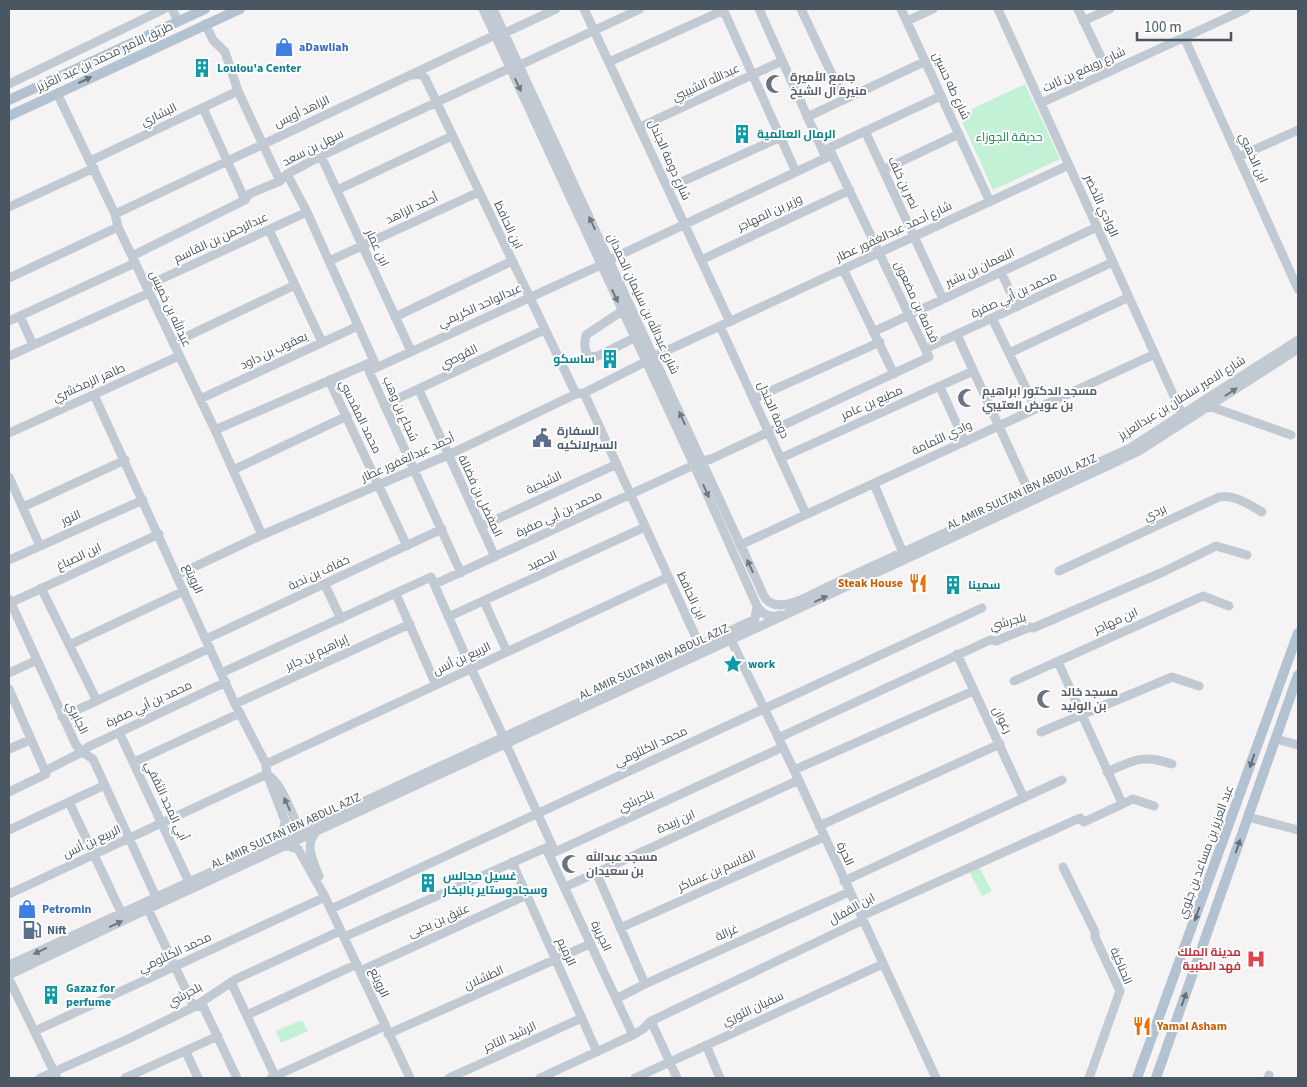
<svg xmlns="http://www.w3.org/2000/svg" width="1307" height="1087" font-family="'Source Sans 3',Cairo,sans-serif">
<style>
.green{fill:#c3f1d5}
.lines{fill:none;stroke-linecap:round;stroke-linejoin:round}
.minor{stroke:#c1cad2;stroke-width:9}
.major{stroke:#b3c2d1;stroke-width:10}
.oneway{fill:#64717d}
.oneway2{fill:#6e7983}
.labels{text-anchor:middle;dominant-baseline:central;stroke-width:4;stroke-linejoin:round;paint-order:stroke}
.shop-label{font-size:12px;font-weight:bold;fill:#366cbe;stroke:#fff;text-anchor:start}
.street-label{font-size:12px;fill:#4a5661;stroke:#fff}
.culture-label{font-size:12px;font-weight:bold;fill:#0d838f;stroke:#fff;text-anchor:start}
.worship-label{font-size:12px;font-weight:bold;fill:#5b616d;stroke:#fff;text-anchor:start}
.park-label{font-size:12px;fill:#17864f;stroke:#fff}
.service-label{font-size:12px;font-weight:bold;fill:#4e5e75;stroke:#fff;text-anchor:start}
.food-label{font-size:12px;font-weight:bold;fill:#c56008;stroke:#fff;text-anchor:end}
.health-label{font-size:12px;font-weight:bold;fill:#be3a42;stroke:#fff;text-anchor:end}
</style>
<rect width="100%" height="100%" fill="#f5f3f3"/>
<path class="green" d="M1025,84L1060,159L993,190L959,115Z
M979,867L992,891L982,896L969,871Z
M302,1020L308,1031L281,1043L276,1031Z"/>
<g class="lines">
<path class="minor" d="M172,9L178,21
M483,9L694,465L757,606C763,615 769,618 780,615
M493,9L759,585C761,590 763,595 766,599C780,615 812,594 827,587L1130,448L1298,340
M584,9L730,322
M723,9L796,172
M759,9L826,158
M801,9L844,100
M901,9L990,202
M998,9L1182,414
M1078,9L1108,72
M907,21L933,9
M1083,21L1110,9
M205,24L213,40L225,52L238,91L280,181
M505,33L556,9
M1184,37L1298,289
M609,62L724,10
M520,65L640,9
M414,75L420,74L425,78L576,394
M9,84L164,9
M57,93L115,214L118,227L215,430L262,535
M1041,103L1246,9
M203,108L245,200
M807,117L926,61
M640,127L782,61
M865,131L943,299
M321,156L411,351
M1238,157L1298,130
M90,161L238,91
M883,170L959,134
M287,174L307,212L374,361L369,371L461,573
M668,188L781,137
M337,190L452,136
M9,207L94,168
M115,214L491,37H495L498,40
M269,230L322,342
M132,256L245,200L249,194L280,181L287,174L321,156L510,68
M609,260L832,155
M701,260L850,190
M329,261L479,192
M843,269L894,374
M1001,272L1017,307
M9,278L118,227
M146,286L307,212
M622,311L586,335C584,344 584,350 589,357L598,356L634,338
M20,316L33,345
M395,317L512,261
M992,318L1036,409
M9,321L135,263
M720,326L806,514
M873,332L1097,227
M957,335L1030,494
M173,343L295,285
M925,349L1113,262
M1009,353L1129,297
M9,356L149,293
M655,356L1069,165
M369,371L601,265
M329,380L407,546
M940,387L965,442
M419,390L495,557
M584,393L700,646
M94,395L235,704L266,764L267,774L285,821L284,829L280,840
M755,398L880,342
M200,399L358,326
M384,405L544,330
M1209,406L1291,435
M215,430L374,361
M9,433L179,356
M781,458L973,371
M702,461L711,459L929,357L829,148L941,96
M233,470L347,416
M9,477L40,546
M874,484L903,553
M23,507L125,460
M482,526L617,464
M740,545L1155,354
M9,560L143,500
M1059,571L1219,497C1234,494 1250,505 1262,512
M177,575L262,535L448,455L576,394L584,393L647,361
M435,584L694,465
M325,585L341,619
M41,588L97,701
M396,594L436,685
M9,599L76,745L82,752L93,759L156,897
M484,601L507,652
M10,603L159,534
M448,617L645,527
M206,639L442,529
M731,640L794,770L936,1078
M69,645L184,591
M957,654L1024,798
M1058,662L1122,803
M9,673L37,660
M221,673L431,577L471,668L503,736
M1014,681L1203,596L1229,606
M9,689L45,771
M235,704L410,624
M62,717L210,648
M119,732L189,882
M1041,732L1172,677L1199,686
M778,738L990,640L996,641L1030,627L1033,628L1163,572L1216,546L1247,555
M1276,739L1298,745
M506,744L555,852L783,747
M9,749L30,740
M134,762L240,713
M266,764L668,577
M794,770L973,691
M1107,772C1134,760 1143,754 1172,764
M267,774C282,785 288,805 296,822L300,826H309
M9,792L46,774L45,771L82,752L88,747L226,682
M69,802L121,912
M1248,817L1298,830
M819,826L1000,744
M9,830L105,785
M316,832C304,845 313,861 319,876
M286,846L298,849L325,897L410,1078
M546,848L633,1035
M512,862L597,1052
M1063,867L1095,932V937L1120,991L1089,1078
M596,872L645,984
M844,881L1062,780
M565,887L799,780
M9,894L267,774
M148,909L194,1007L203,1006L237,1078
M331,909L982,608
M620,928L824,837
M344,937L552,845
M9,965L597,694L755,619L757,606
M360,971L527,895
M9,975L148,909L1114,463L1139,451L1298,349
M9,979L57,1078
M231,982L276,1078
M616,999L645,984L849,892
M247,1015L357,964
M651,1021L677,1078
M35,1031L325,897
M388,1034L590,944
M706,1045L720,1078
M186,1052L198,1078
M40,1078L128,1039L194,1007L236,979L340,931
M125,1078L218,1036
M271,1078L385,1026
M449,1078L582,1018
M540,1078L633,1035L643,1029L651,1021L863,920L864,915L1080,818L1084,822L1133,799L1154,806
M635,1078L883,964
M1268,1078L1269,1075"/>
<path class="major" d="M9,100L205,9
M9,116L240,9
M1137,1078L1298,633
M1156,1078L1298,675"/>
</g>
<defs><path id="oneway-solid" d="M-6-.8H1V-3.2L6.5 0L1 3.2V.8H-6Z" transform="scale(1.25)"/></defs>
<g class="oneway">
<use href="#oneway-solid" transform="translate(85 80) rotate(-25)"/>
<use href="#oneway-solid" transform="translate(1252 761) rotate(109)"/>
<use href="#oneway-solid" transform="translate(1238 846) rotate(-71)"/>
<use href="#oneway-solid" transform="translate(1197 914) rotate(110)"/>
<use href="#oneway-solid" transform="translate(1184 999) rotate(-71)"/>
</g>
<g class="oneway2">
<use href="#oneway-solid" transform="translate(518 85) rotate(65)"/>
<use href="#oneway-solid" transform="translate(592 223) rotate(-115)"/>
<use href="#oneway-solid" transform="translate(615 296) rotate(65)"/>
<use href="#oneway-solid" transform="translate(1231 392) rotate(-33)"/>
<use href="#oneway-solid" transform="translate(682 418) rotate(-114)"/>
<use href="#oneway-solid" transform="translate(706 491) rotate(66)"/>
<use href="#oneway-solid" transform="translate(750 566) rotate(-115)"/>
<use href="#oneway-solid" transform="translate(821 599) rotate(-25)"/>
<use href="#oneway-solid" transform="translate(287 804) rotate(-115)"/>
<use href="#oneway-solid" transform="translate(116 924) rotate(-25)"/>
<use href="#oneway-solid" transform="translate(40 951) rotate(155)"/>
</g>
<defs>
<g id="shop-bare" transform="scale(1.5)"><path d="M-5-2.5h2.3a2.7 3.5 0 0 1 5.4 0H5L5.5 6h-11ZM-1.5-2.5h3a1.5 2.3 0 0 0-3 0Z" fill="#3f7fe0" stroke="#fff" stroke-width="2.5" paint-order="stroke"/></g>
<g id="building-bare" transform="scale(1.5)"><path d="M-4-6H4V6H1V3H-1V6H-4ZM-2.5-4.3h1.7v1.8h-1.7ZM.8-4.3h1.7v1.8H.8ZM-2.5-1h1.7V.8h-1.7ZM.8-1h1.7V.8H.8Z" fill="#0f9aa8" stroke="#fff" stroke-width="2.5" paint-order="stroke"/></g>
<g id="mosque-bare" transform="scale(1.5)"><path d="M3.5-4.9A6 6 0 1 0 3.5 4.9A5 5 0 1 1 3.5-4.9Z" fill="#6b7280" stroke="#fff" stroke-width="2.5" paint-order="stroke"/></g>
<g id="civic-bare" transform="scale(1.5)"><path d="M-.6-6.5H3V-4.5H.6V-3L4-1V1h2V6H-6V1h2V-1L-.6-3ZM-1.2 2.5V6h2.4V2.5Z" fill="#5c6f8a" stroke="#fff" stroke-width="2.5" paint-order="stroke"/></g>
<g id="restaurant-bare" transform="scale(1.5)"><path d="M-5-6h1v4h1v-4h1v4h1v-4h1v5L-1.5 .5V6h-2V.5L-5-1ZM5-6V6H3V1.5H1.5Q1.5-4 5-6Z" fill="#e8710a" stroke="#fff" stroke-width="2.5" paint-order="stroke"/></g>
<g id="sight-bare" transform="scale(1.5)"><path d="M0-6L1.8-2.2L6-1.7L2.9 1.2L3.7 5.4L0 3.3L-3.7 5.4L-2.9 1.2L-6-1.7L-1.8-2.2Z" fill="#0f9aa8" stroke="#fff" stroke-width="2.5" paint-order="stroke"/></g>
<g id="fuel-bare" transform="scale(1.5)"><path d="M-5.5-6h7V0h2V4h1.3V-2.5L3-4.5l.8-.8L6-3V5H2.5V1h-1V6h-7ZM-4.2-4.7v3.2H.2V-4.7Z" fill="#5c6f8a" stroke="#fff" stroke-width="2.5" paint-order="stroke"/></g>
<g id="hospital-bare" transform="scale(1.5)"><path d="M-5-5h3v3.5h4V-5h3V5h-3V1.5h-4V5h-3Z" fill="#e0444e" stroke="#fff" stroke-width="2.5" paint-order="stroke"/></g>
</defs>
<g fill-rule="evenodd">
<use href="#shop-bare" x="284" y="47"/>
<use href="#building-bare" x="202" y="68"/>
<use href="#mosque-bare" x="775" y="84"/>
<use href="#building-bare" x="742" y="134"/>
<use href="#building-bare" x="610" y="359"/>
<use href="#mosque-bare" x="967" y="398"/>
<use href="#civic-bare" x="542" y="438"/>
<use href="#restaurant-bare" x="918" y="583"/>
<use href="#building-bare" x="953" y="585"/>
<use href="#sight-bare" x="733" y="664"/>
<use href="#mosque-bare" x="1046" y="699"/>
<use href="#mosque-bare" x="571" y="864"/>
<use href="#building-bare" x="428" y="883"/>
<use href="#shop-bare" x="27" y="909"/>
<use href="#fuel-bare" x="32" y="930"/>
<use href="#hospital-bare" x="1256" y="959"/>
<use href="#building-bare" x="51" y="995"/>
<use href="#restaurant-bare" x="1142" y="1026"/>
</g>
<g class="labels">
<g class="shop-label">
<text x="299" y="47">aDawliah</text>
<text x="42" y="909">Petromin</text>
</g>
<g class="street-label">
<text transform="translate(105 57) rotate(-25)">طريق الأمير محمد بن عبد العزيز</text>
<text transform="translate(1084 70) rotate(-25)">شارع رويفع بن ثابت</text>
<text transform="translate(706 83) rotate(-25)">عبدالله الشبيبي</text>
<text transform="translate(951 86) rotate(65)">شارع طه حسين</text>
<text transform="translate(302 112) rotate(-25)">الزاهد أويس</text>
<text transform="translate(159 115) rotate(-25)">البشاري</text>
<text transform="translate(313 148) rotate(-27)">سهل بن سعد</text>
<text transform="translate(1253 158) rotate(66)">ابن الذهبي</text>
<text transform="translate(669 160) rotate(66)">شارع دومة الجندل</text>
<text transform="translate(903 183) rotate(65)">نصر بن خلف</text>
<text transform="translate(1101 206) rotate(66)">الوادي الأخضر</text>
<text transform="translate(412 209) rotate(-25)">أحمد الزاهد</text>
<text transform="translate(770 213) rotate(-25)">وزير بن المهاجر</text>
<text transform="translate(508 225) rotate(65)">ابن الحافظ</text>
<text transform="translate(894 232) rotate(-25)">شارع أحمد عبدالغفور عطار</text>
<text transform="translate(221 238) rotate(-25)">عبدالرحمن بن القاسم</text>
<text transform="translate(377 248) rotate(65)">ابن عمار</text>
<text transform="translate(980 268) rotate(-25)">النعمان بن بشير</text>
<text transform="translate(1014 295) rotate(-25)">محمد بن أبي صفرة</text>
<text transform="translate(916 302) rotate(65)">قدامة بن مضعون</text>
<text transform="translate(643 304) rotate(65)">شارع عبدالله بن سليمان الحمدان</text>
<text transform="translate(480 306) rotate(-24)">عبدالواحد الكريمي</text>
<text transform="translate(170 309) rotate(65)">عبدالله بن خميس</text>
<text transform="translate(274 351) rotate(-25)">يعقوب بن داود</text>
<text transform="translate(459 357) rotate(-26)">القوصي</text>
<text transform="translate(89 383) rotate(-24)">طاهر الزمخشري</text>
<text transform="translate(1182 398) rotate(-32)">شارع الامير سلطان بن عبدالعزيز</text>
<text transform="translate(872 403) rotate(-24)">مطيع بن عامر</text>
<text transform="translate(400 409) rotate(66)">شجاع بن وهب</text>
<text transform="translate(773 410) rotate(66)">دومة الجندل</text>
<text transform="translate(360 417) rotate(64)">محمد المقدسي</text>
<text transform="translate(942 438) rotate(-25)">وادي الثمامة</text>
<text transform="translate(408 458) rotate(-24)">أحمد عبدالغفور عطار</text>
<text transform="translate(544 483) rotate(-25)">الشيحية</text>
<text transform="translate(1022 492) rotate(-25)">AL AMIR SULTAN IBN ABDUL AZIZ</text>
<text transform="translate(480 496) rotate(65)">المفضل بن فضالة</text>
<text transform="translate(1155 513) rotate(-25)">بردي</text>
<text transform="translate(559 514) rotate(-25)">محمد بن أبي صفرة</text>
<text transform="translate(71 518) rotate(-24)">النور</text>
<text transform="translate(79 557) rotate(-25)">ابن الصباغ</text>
<text transform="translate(542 561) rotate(-25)">الحميد</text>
<text transform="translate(319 573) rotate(-25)">خفاف بن ندبة</text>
<text transform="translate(193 579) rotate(66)">الرويتع</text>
<text transform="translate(691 596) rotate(65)">ابن الحافظ</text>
<text transform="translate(1116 621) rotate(-24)">ابن مهاجر</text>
<text transform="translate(1008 622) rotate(-15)">بلجرشي</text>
<text transform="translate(317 653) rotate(-25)">إبراهيم بن جابر</text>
<text transform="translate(462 659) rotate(-25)">الربيع بن أنس</text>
<text transform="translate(654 662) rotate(-25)">AL AMIR SULTAN IBN ABDUL AZIZ</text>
<text transform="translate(149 704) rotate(-25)">محمد بن أبي صفرة</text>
<text transform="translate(77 718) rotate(64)">الجابري</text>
<text transform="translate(1002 720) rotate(63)">رغوان</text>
<text transform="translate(651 747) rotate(-25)">محمد الكلثومي</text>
<text transform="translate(166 801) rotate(65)">أبي المجد الثقفي</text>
<text transform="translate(636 801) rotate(-25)">بلجرشي</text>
<text transform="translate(676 822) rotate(-24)">ابن زبيدة</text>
<text transform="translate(286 831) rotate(-25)">AL AMIR SULTAN IBN ABDUL AZIZ</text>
<text transform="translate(92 842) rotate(-25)">الربيع بن أنس</text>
<text transform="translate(1206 852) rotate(-70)">عبد العزيز بن مساعد بن جلوي</text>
<text transform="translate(845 854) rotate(66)">الحرة</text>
<text transform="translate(717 871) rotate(-24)">القاسم بن عساكر</text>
<text transform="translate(852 909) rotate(-29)">ابن القفال</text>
<text transform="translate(439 921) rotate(-24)">عتيق بن يحيى</text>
<text transform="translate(727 933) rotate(-24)">غزالة</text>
<text transform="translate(601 936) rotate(65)">الجريرة</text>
<text transform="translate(566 952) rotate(66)">الرميم</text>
<text transform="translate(175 953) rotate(-25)">محمد الكلثومي</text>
<text transform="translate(1121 966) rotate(67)">الحناكية</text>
<text transform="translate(484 978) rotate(-24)">الطشلان</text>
<text transform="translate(379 983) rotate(66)">الرويتع</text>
<text transform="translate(185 995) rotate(-29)">بلجرشي</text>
<text transform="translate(753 1009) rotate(-25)">سفيان الثوري</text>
<text transform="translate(510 1037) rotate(-24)">الرشيد التاجر</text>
</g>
<g class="culture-label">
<text x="217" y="68">Loulou'a Center</text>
<text x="757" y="134">الرمال العالمية</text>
<text x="595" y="359" text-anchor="end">ساسكو</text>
<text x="968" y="585">سمينا</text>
<text x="748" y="664">work</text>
<text x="443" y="876">غسيل مجالس<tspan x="443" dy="14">وسجادوستاير بالبخار</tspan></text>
<text x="66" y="988">Gazaz for<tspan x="66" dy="14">perfume</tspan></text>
</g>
<g class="worship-label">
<text x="790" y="77">جامع الأميرة<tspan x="790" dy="14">منيرة آل الشيخ</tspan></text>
<text x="982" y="391">مسجد الدكتور ابراهيم<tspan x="982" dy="14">بن عويض العتيبي</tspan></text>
<text x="1061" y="692">مسجد خالد<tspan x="1061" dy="14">بن الوليد</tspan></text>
<text x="586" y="857">مسجد عبدالله<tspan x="586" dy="14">بن سعيدان</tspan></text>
</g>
<g class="park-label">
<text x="1009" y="137">حديقة الجوزاء</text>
</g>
<g class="service-label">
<text x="557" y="431">السفارة<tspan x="557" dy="14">السيرلانكيه</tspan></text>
<text x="47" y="930">Nift</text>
</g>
<g class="food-label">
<text x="903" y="583">Steak House</text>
<text x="1157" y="1026" text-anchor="start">Yamal Asham</text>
</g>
<g class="health-label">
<text x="1241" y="952">مدينة الملك<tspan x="1241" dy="14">فهد الطبية</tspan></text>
</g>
</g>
<rect width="1307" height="1087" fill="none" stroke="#4a5661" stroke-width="20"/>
<path d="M1137 32v8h94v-8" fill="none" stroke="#4a5661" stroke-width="2.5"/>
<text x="1144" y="32" font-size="15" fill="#4a5661" stroke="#ffffff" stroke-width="4" paint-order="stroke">100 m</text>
</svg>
